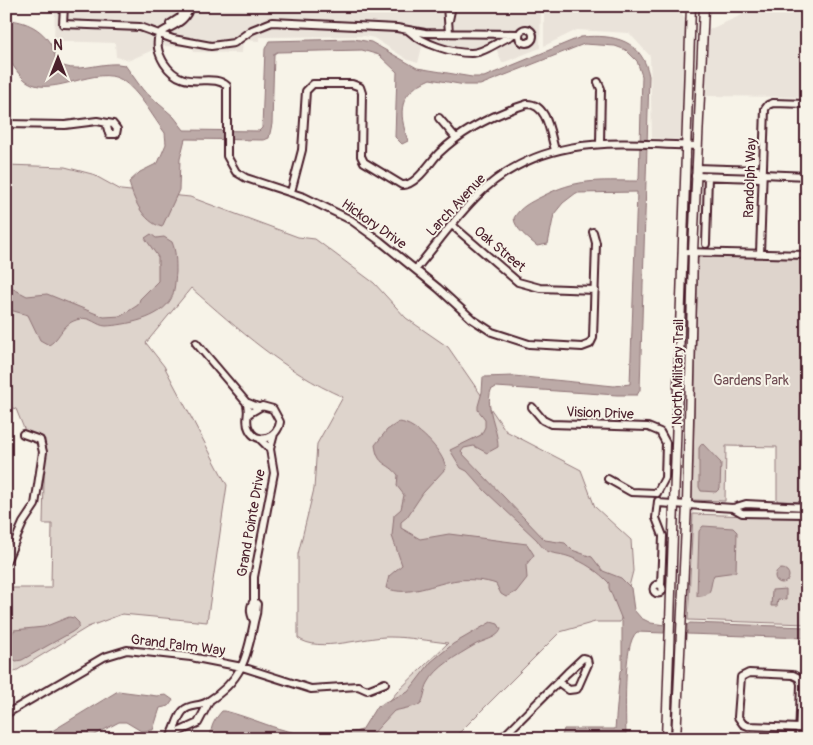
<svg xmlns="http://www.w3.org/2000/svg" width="813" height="745" font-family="Pangolin,sans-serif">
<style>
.built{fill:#eae3da}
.green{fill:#ded4cc;stroke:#947a7c}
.water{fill:#bcaaa7;stroke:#8e7275}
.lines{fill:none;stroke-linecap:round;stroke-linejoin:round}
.minor-casing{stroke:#4a1f2b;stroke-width:10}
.major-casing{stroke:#4a1f2b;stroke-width:11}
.minor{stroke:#f7f3e8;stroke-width:6}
.major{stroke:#f7f3e8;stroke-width:8}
.labels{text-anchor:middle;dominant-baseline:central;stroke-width:4;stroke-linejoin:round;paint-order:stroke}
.street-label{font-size:14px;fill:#4a1f2b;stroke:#f7f3e8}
.park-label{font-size:14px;fill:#6f4c53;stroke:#f7f3e8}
</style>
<rect width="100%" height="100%" fill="#f7f3e8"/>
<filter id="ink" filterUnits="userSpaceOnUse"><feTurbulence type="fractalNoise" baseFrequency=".02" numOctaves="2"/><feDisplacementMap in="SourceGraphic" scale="10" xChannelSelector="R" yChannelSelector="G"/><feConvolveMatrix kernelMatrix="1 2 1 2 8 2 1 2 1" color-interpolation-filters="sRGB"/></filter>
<g filter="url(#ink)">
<path class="built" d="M55,6H541L540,48L502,63L496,48L472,55L422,47L418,63L408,60L374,38L365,36L260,37L259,41L243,40L242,53L193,52V47L162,46L130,60L116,57L115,43L54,41Z
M544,6L677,7L685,18L682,140L652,138L650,56L629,33L577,30L544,46Z
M742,6H807V97L706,96L708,30L742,15Z"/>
<path class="green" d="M6,165L65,167L92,174L121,190L190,197L298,237L315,239L374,283L406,318L448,347L506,431L581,470L595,507L631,540L633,571L620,622H595L560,632L453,739H359L397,692L448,643C429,641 409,637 390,637C365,636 319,654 298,638V554L314,489L317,444L343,397C285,372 238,329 191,288L146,343L164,366L227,485L207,622L122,614L88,627L6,677V588H51L52,524H43L45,439L25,431L16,409L6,406Z
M698,254L807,257V502L777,501V447L726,446L725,501L692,500Z
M693,514L807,518V624L688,620Z"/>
<path class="water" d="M6,20C25,20 46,30 53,50C56,57 55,63 63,66C82,73 105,60 125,65L143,90L174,117L184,130L259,131L262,128L265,49L269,41L354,39L371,42L417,68L472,77H484L581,37C615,34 642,40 649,76L640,390L637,395H617L496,387L491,390C485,409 498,428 498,447L487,453L474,446L464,448L461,452L545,540L565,543L572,550L592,557L603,571L621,578L631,588L634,610L641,618L651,623L665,625L664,633L637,632C622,643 626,719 626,739H561L564,729H615L620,671L622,669V620L609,588V583C599,572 584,562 570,557C553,551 548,557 537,540L485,491L467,471L461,468L450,450L481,435L485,427V419L478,410V406L482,392L483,377L514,376L614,386L630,384L637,192L576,193L563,203L554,214L548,244L537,246C529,239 514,228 514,218C520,207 531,202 541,197C577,178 598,181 637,181L639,179L642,76L637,61L626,50L615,46L584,44L480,85H465L430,79C398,93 398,111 408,141L402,144L395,137L397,72L379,55L362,50L277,52L274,54L272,124L269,138L264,140L185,139L180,159L179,190L162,227C143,222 133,199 129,182L140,172L158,163L166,144L165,133C152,116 140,92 122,80C97,64 53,98 28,82C19,77 13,64 6,57Z
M151,234L156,238L164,237L172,242C176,251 176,262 176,272C175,281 175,291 171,299C160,319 125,325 106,326C97,326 90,316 80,319C61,323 62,337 49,345L40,340L28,315L6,309V285L27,296L47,294L104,317L121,316L138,305L140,299L158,281V257L145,238Z
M399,422C416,423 443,451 446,468L423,493L407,517L401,522V528L420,539L449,534L527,544L534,555L526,565L527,578L516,592L506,597L501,594L496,584C486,580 469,579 458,580C434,583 409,598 386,588L389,576L402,565L392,536L394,515L401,509L404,495L397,486L398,475C387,461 378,467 375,445L387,430Z
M702,443L721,463L720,488L716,492L701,491L699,487V448Z
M703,526L733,528L737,532L736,572L714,575C709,586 714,597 697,596L699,531Z
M775 576a7 7 0 1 1 14 0a7 7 0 1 1-14 0Z
M786,589V600L778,599L777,606H771L772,590Z
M69,617L74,618L79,623V627L72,632L22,660L16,661L8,655L6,647L14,630L44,627Z
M491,622L498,624L501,629C498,639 482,640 473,646C458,655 436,667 428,683C424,690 425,698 420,705L394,711L368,739H214L211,737C210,726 215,719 222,711H225C267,722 289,739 335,734C344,733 353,733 362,730L375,709L385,702L408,692L431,662L453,644Z
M690,623L807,627V638L687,634V625Z
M118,691L157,696L166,695L173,700L169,706L160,708L153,730L141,731L126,722H119L87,739H39Z"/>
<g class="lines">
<g class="minor-casing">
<path id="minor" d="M43,6H48
M64,6L63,24L140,27L173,39L211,46L234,43L252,30L272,22L397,28L425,33L519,34
M190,6C186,23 172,25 159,34C156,45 158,53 164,63C184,94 211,71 227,86V156L236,172L246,178L304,197L351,220L380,241L438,288L472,319L492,332L529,344L582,347L590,344L593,338L596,243L593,232
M447,6L449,33
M449,20L452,6
M170,24L181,17L184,6
M519 36a7 7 0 1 1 14 0a7 7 0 1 1-14 0Z
M409,31C423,44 452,53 471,53C484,53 499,41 511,36
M598,82L601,89L600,143
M439,118L456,138
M6,124L65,125L97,121L113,124L117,129L116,134H109L106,123
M696,168L758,170L763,174L807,176
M695,176L759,178L763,174
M291,192L302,150L306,91L313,84H352L360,87L362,93L361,156L364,162L402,185C416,186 430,162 439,153C464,129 495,114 527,104C548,104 550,134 555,150
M452,225L518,282L540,288L595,290
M706,244L708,176
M683,252L807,255
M760,253L765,109L768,105L773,103L807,104
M416,269C436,245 455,218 477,196C540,133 616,143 696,146
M196,343L246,402
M532,407L543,420L551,424L648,427L660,432L666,443L665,478L657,493
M250,413L262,406L273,409L280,422C278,438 257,446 249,429C244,420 251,412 246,402L258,407
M259,438L270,449L274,434
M608,479L631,492L657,493
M658,501L656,518L663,536L661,585
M658,503L733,508L746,504L807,507
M733,508L742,513L807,514
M6,562L23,523L35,505L43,452L40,440L23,434
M653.5 589a4.5 4.5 0 1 1 9 0a4.5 4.5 0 1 1-9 0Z
M254,601C249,607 251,615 254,621
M6,714L104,657L127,650L191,657L242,667L311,689L358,686L367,690L385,683
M174,734L198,723L209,702
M169,739C176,730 176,719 183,711C189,704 199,707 207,702C241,681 247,659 254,622C256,616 257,611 257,604L254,601V577L274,473L270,449
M501,739L567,673L583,658L587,659L588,664L577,689L569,690L558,682
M799,739L801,684L799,678L793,675L749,673L741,677L738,717L743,724L748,726L799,728H807"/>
</g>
<g class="major-casing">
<path id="major" d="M666,739L691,6
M676,739L687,504L693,252L704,6"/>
</g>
<use href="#minor" class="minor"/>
<use href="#major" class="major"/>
</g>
</g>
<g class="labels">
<g class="street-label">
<text transform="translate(750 178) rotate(-88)">Randolph Way</text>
<text transform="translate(456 205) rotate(-47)">Larch Avenue</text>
<text transform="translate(374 224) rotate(35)">Hickory Drive</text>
<text transform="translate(500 249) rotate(40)">Oak Street</text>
<text transform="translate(678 372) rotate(-89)">North Military Trail</text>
<text transform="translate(600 413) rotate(2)">Vision Drive</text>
<text transform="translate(251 523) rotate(-80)">Grand Pointe Drive</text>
<text transform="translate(178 645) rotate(7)">Grand Palm Way</text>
</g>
<g class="park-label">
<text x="751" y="380">Gardens Park</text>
</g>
</g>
<rect width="813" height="745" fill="none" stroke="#f7f3e8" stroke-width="25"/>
<rect x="12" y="12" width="788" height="720" fill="none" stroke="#4a1f2b" stroke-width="2" filter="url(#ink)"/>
<g transform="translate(58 58)" stroke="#f7f3e8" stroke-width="4" paint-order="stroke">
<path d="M0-4L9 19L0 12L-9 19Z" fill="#4a1f2b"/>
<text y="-8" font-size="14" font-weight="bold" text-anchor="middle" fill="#4a1f2b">N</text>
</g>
</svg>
